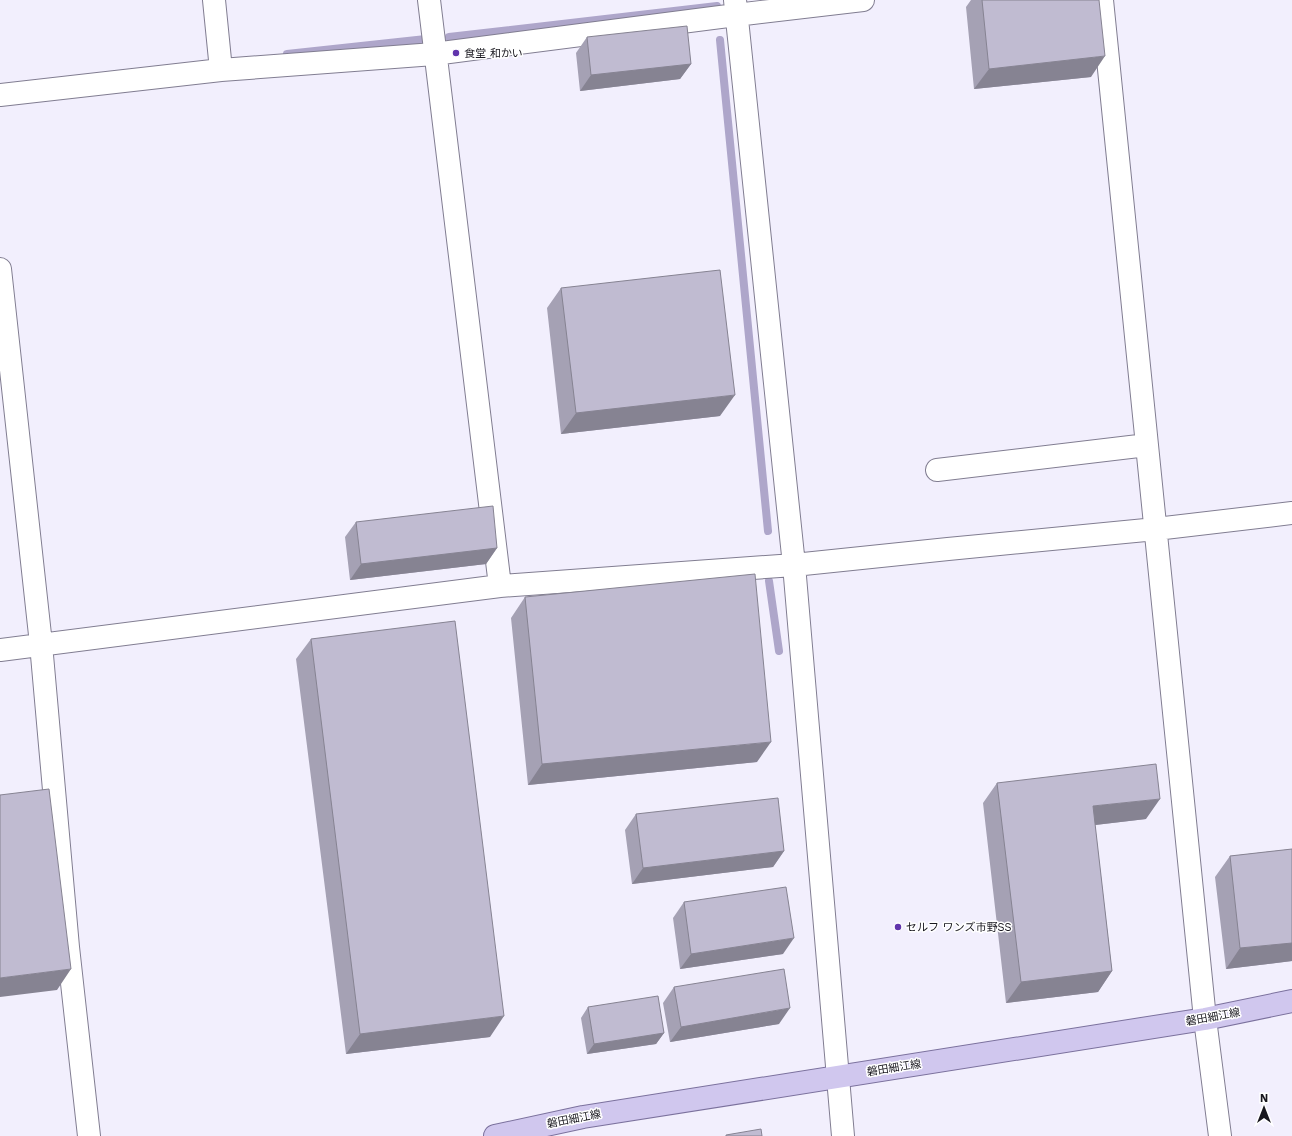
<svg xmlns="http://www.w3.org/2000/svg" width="1292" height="1136" font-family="'Work Sans','Noto Sans JP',sans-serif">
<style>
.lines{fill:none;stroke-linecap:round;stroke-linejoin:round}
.stream{stroke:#aea6ca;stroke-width:8}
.minor-casing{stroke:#817d91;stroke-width:24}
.major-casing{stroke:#7b719d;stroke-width:24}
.minor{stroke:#fff;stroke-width:22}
.major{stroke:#d0c7ee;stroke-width:22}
.wall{fill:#a5a1b4}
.shaded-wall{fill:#868392}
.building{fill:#c0bbd1;stroke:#868392}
.poi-dot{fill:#6134ac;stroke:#fff;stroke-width:1.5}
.labels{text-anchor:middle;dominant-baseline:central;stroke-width:3;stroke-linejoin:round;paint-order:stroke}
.poi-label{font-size:11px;fill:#18171e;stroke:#fff;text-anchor:start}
.street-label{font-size:11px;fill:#18171e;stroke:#fff}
</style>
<rect width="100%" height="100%" fill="#f2effd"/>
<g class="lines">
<path class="stream" d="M449,37L717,6
M720,40L768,531
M287,54L426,39
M769,581L779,651"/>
<g class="minor-casing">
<path id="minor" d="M214,0L221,70
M429,0L500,586
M735,0L794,565L843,1136
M1102,0L1205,1019L1220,1136
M0,95L221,70L434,54L736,15L863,0
M0,269L41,644L68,947L89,1136
M937,470L1147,445
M0,650L500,586L794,565L948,549L1156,529L1292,513"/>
</g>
<g class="major-casing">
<path id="major" d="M495,1136L583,1117L1205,1019L1292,1001"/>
</g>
<use href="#minor" class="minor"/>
<use href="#major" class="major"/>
</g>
<path class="wall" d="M971,0H1099L1091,77L974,89L966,7Z
M587,37L691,64L680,79L580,91L576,53Z
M561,288L720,416L561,434L547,308Z
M356,522L497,548L486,564L350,580L345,537Z
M525,597L757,762L528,785L511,618Z
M311,639L490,1037L346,1054L296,659Z
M997,783L1146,819L1095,825L1112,971L1098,992L1006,1003L983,803Z
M636,814L784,851L773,867L632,884L625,830Z
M1292,849V961L1226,969L1215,877L1230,856Z
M684,902L783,954L680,969L673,918Z
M674,987L779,1024L670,1042L663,1003Z
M588,1007L664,1033L656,1044L587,1054L581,1018Z"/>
<path class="shaded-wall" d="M1105,56L1091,77L974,89L989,69Z
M691,64L680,79L580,91L591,75Z
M735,395L720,416L561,434L576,413Z
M497,548L486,564L350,580L361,564Z
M771,742L757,762L528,785L542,764Z
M1160,799L1146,819L1078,827L1093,806Z
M784,851L773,867L632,884L643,868Z
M794,938L783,954L680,969L691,954Z
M1292,943V961L1226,969L1240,948Z
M71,969L57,990L0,997V978Z
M1112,971L1098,992L1006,1003L1021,982Z
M790,1008L779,1024L670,1042L681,1027Z
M504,1016L490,1037L346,1054L360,1034Z
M664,1033L656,1044L587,1054L594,1044Z"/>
<path class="building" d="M982,0H1099L1105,56L989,69Z
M687,26L691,64L591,75L587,37Z
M720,270L735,395L576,413L561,288Z
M493,506L497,548L361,564L356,522Z
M755,574L771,742L542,764L525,597Z
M455,621L504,1016L360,1034L311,639Z
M1156,764L1160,799L1093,806L1112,971L1021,982L997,783Z
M49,789L71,969L0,978V795Z
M778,798L784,851L643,868L636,814Z
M1292,849V943L1240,948L1230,856Z
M786,887L794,938L691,954L684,902Z
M784,969L790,1008L681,1027L674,987Z
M658,996L664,1033L594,1044L588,1007Z
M761,1129L762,1136H726V1135Z"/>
<g class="poi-dot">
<circle cx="456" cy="53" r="4"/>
<circle cx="898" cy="927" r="4"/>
</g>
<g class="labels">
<g class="poi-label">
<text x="464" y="53">食堂 和かい</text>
<text x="906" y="927">セルフ ワンズ市野SS</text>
</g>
<g class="street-label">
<text transform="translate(1213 1017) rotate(-10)">磐田細江線</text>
<text transform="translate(894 1068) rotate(-9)">磐田細江線</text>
<text transform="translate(574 1119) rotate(-11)">磐田細江線</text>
</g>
</g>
<g transform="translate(1264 1108)" stroke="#ffffff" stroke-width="3" paint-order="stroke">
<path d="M0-3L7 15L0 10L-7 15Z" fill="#18171e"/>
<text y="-6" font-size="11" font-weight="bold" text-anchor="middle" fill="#18171e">N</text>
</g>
</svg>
